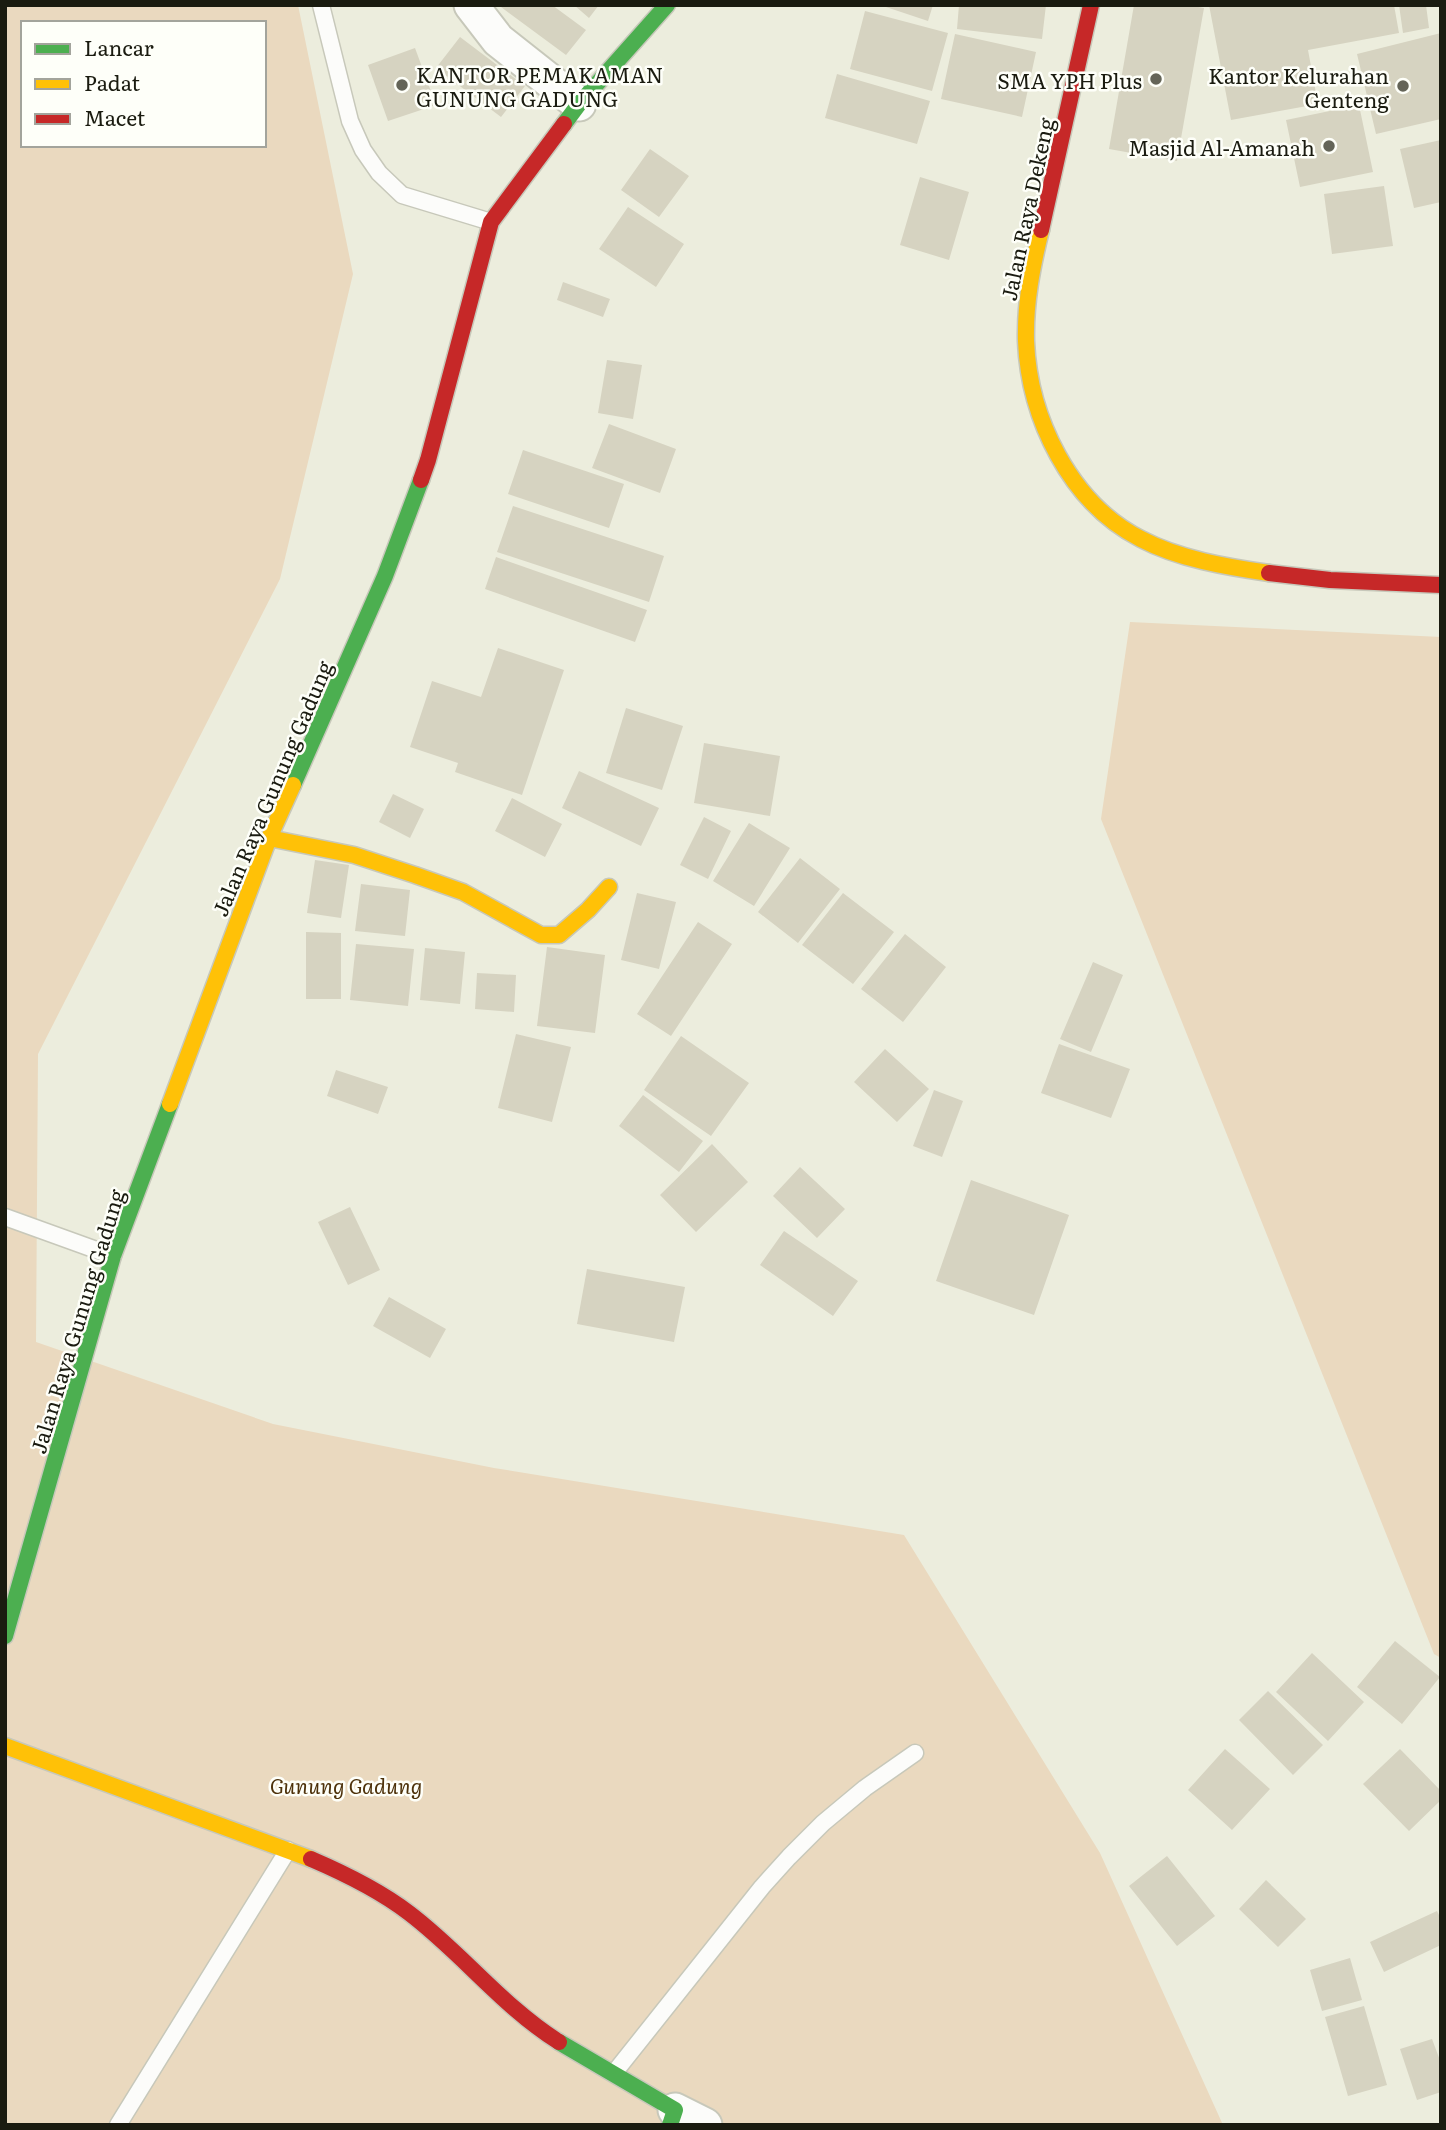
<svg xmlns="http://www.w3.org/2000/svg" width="1446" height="2130" font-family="Literata,serif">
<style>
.green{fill:#ead9bf;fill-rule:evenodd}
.building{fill:#d6d3c1}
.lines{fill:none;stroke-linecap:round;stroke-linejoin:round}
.lane-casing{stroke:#c7c8ba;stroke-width:19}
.street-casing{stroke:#c7c8ba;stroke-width:37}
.fast-casing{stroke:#c7c8ba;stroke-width:19}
.slow-casing{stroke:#c7c8ba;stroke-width:19}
.jam-casing{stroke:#c7c8ba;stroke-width:19}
.lane{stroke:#fcfcfa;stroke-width:16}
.street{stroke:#fcfcfa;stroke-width:33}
.fast{stroke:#4caf50;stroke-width:16}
.slow{stroke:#ffc107;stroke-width:16}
.jam{stroke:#c62828;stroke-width:16}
.poi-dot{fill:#646458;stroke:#fefff9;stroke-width:2.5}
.labels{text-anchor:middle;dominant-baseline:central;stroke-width:5;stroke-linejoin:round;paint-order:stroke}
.poi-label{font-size:21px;fill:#1a1b10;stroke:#fefff9;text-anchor:end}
.street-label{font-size:21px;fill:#1a1b10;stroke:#fefff9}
.park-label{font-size:21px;font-style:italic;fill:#4e320b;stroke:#fefff9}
</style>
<rect width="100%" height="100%" fill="#eceddd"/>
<path class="green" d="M5,5H298L353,274L280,579L38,1054L36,1342L273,1424L494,1468L904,1535L1100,1853L1223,2125H5ZM23,23H264V145H23Z
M1130,622L1441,637V1658L1434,1654L1101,819Z"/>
<path class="building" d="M502,5H552L586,30L566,55L501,7Z
M574,5H599L589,18Z
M880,5H933L928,21Z
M959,5H1046L1042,39L957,29Z
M1134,5H1187L1204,8L1177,161L1109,149Z
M1209,5H1394L1399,33L1308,50L1318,104L1231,120Z
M1399,5H1426L1429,28L1403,33Z
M865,11L948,33L932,91L850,69Z
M1441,33V119L1376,134L1357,54Z
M955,34L1036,52L1022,117L941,99Z
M460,37L525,86L501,117L436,68Z
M415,48L436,105L388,121L368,65Z
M837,74L930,101L917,144L825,118Z
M1359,105L1373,172L1300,187L1286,120Z
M1441,140V202L1414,208L1400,149Z
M650,149L689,176L659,217L621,190Z
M920,177L969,192L949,260L900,245Z
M1384,186L1393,246L1332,254L1324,194Z
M628,207L684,244L656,287L599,249Z
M563,282L610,299L603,317L557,300Z
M607,360L642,365L633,419L598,413Z
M609,424L676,449L660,493L592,468Z
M523,450L624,484L609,528L508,494Z
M513,506L664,556L649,602L497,552Z
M496,557L647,610L635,642L485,589Z
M498,648L564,670L522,795L455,772L458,763L410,747L432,681L481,697Z
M626,708L683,726L662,790L606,773Z
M704,743L780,756L770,816L694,803Z
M579,771L659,808L641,846L562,808Z
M393,794L424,809L410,838L379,822Z
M512,798L562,824L545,857L495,831Z
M704,817L731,831L708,879L680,865Z
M749,823L790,848L754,906L713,881Z
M800,858L840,889L798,943L758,912Z
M315,860L349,865L341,918L307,913Z
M361,884L410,890L405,936L355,931Z
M637,893L676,902L659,969L621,960Z
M843,893L894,932L853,984L802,945Z
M698,922L732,944L671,1036L637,1014Z
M306,932L341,933V999H306Z
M905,934L946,967L903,1022L861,989Z
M356,944L414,949L408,1006L350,1000Z
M547,947L605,955L595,1033L537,1026Z
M425,948L465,952L460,1004L420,1000Z
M1093,962L1123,975L1091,1052L1060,1039Z
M477,973L516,975L514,1012L475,1009Z
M516,1034L571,1047L552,1122L498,1108Z
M681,1036L749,1083L711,1136L644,1090Z
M1059,1044L1130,1069L1111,1118L1041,1093Z
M885,1049L929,1089L897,1122L854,1082Z
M336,1070L388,1087L378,1114L327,1096Z
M934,1090L963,1101L942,1157L913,1146Z
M643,1095L703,1141L679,1172L619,1126Z
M712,1144L748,1182L696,1232L660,1195Z
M800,1167L845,1209L817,1238L773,1196Z
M971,1180L1069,1215L1034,1315L936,1281Z
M350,1207L380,1270L348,1285L318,1222Z
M784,1231L858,1281L833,1316L760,1265Z
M587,1269L685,1287L674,1342L577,1324Z
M389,1297L446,1329L430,1358L373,1326Z
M1395,1641L1440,1677L1402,1724L1357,1687Z
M1312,1653L1364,1702L1328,1741L1276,1692Z
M1268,1691L1323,1745L1293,1775L1239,1720Z
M1225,1749L1270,1789L1232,1830L1188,1790Z
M1400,1749L1441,1791V1800L1409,1831L1363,1784Z
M1167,1856L1215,1916L1177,1946L1129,1886Z
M1266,1880L1306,1919L1278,1947L1239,1909Z
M1437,1911L1441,1919V1945L1384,1972L1370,1942Z
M1350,1958L1362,2000L1322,2011L1310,1970Z
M1364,2006L1387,2085L1348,2096L1325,2017Z
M1432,2039L1441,2063V2092L1417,2100L1400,2049Z"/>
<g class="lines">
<g class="lane-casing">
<path id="lane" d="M321,5L350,121L363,150L379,173L402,195L491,222
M5,1217L113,1256
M614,2073L762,1887L789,1857L823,1823L865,1788L915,1753
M118,2125L288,1850"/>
</g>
<g class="street-casing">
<path id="street" d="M471,5L498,40L579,104
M675,2110L705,2125"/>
</g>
<g class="fast-casing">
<path id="fast" d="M564,124L579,104L667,5
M293,785L385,576L421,480
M5,1636L113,1256L170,1104
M559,2042L675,2110L670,2125"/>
</g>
<g class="slow-casing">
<path id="slow" d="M1041,230C1032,267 1025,303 1026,341C1029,418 1070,503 1141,539C1179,559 1227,567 1269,573
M269,838L354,855L415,875L463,892L541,935H559L588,910L609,887
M170,1104L269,838L293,785
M5,1746L311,1859"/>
</g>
<g class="jam-casing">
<path id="jam" d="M1041,230L1091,5
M421,480L428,460L491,222L564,124
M1269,573L1330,580L1441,585
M311,1859C346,1874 379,1890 409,1913C462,1953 503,2007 559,2042"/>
</g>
<use href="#lane" class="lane"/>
<use href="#street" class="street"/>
<use href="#fast" class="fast"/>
<use href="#slow" class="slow"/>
<use href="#jam" class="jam"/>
</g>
<g class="poi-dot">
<circle cx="1156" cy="79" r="7"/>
<circle cx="402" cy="85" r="7"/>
<circle cx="1403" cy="86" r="7"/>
<circle cx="1329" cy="146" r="7"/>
</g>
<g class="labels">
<g class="poi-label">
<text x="416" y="73" text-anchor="start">KANTOR PEMAKAMAN<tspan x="416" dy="24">GUNUNG GADUNG</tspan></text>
<text x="1389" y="74">Kantor Kelurahan<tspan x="1389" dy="24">Genteng</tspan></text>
<text x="1142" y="79">SMA YPH Plus</text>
<text x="1315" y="146">Masjid Al-Amanah</text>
</g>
<g class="street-label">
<text transform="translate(1026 209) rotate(-78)">Jalan Raya Dekeng</text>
<text transform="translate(271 788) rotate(-67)">Jalan Raya Gunung Gadung</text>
<text transform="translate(76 1321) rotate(-73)">Jalan Raya Gunung Gadung</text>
</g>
<g class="park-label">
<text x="346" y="1784">Gunung Gadung</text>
</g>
</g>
<rect width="1446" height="2130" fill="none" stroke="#1a1b10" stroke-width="14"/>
<rect x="21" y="21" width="245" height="126" fill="#fefff9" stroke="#a3a49c" stroke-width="2"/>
<rect x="35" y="44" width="35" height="10" fill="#4caf50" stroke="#a3a49c" stroke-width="2"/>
<text x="84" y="56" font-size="21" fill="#1a1b10">Lancar</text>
<rect x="35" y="79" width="35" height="10" fill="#ffc107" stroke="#a3a49c" stroke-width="2"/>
<text x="84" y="91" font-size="21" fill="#1a1b10">Padat</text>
<rect x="35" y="114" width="35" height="10" fill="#c62828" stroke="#a3a49c" stroke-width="2"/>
<text x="84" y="126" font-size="21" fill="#1a1b10">Macet</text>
</svg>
